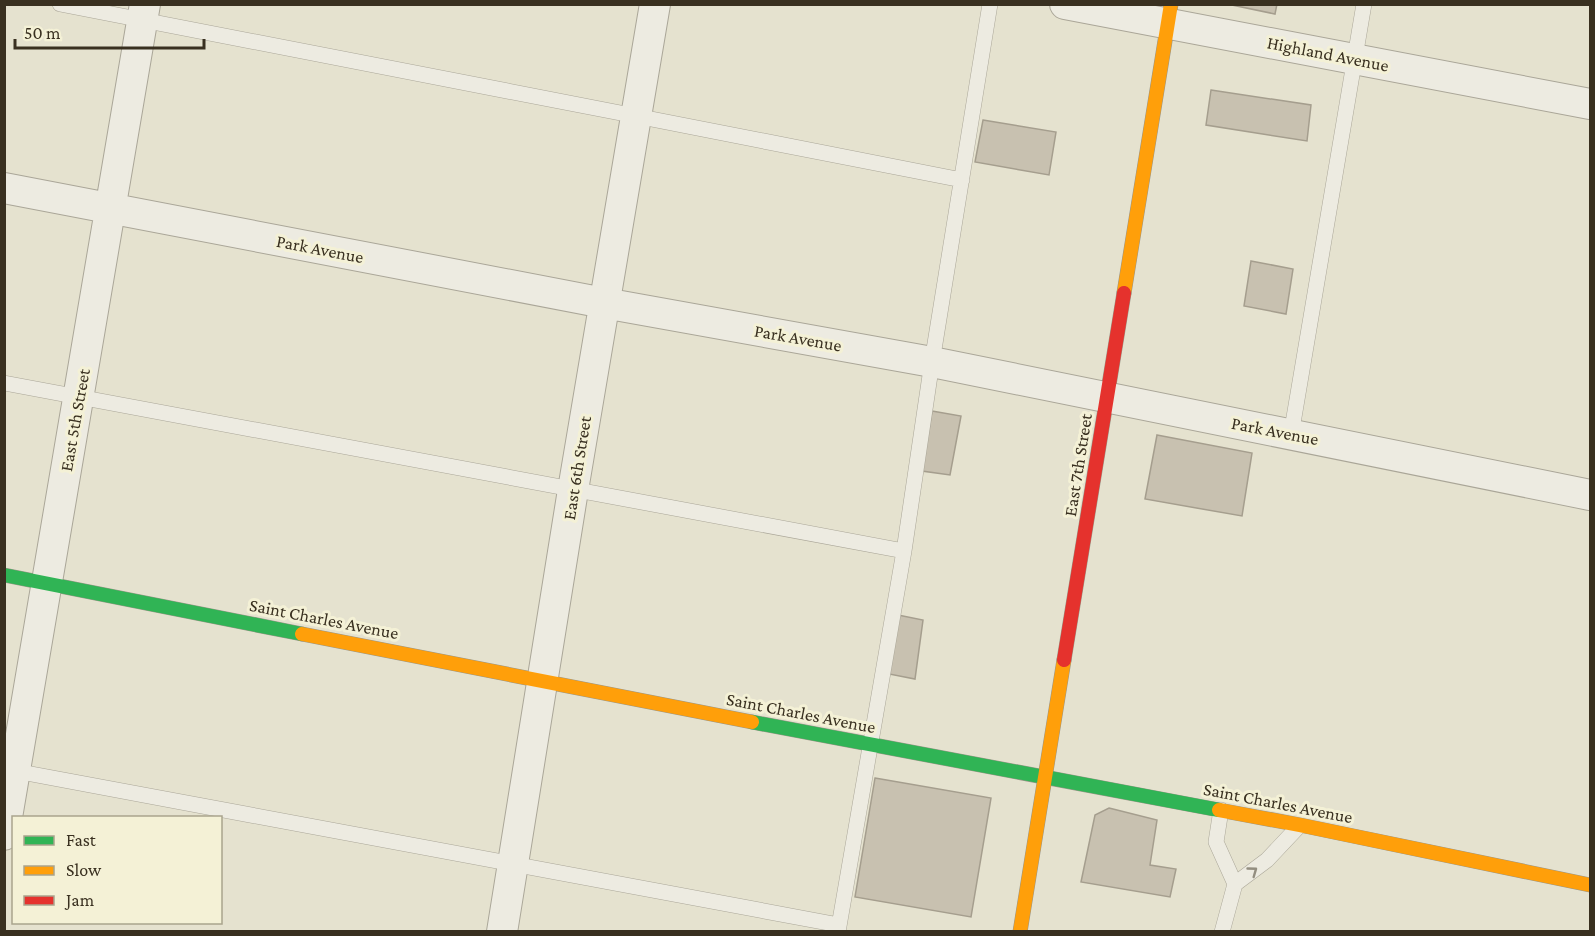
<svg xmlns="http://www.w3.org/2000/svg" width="1595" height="936" font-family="'Crimson Pro',serif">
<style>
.building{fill:#c8c1b0;stroke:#a59e8e;stroke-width:1.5}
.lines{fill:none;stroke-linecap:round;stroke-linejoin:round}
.lane-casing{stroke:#aaa698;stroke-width:16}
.street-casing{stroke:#aaa698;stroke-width:32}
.fast-casing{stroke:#9a9688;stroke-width:15}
.slow-casing{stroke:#9a9688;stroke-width:15}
.jam-casing{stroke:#9a9688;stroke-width:15}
.lane{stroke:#edebe1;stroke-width:15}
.street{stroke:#edebe1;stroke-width:30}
.fast{stroke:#30b455;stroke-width:14}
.slow{stroke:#ff9f0a;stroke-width:14}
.jam{stroke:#e5322d;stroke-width:14}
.oneway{stroke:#938e80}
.labels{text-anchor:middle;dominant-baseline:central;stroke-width:6;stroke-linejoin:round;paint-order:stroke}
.street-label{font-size:18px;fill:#393020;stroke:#f4f1d6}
</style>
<rect width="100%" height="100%" fill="#e5e2cf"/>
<path class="building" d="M1227,4H1277L1275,14Z
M1211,90L1311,105L1307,141L1206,125Z
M983,120L1056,132L1049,175L975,162Z
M1251,261L1293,269L1286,314L1244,306Z
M932,411L961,416L950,475L922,471Z
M1157,435L1252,453L1242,516L1145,499Z
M898,615L923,620L915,679L889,674Z
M875,778L991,798L971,917L855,897Z
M1109,808L1157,820L1150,865L1176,869L1170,897L1081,882L1095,815Z"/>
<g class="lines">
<g class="lane-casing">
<path id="lane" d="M60,4L636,116L962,180
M4,383L904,551
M1291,435L1364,4
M10,770L839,925
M1221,810L1216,842L1235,884L1267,860L1299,826
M838,932L904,551L932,362L990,4
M1222,932L1235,884"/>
</g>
<g class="street-casing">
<path id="street" d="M1065,4L1590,104
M4,188L604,303L932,362L1590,495
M4,835L145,4
M502,932L573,490L655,4"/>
</g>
<g class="fast-casing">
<path id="fast" d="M4,575L302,634
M752,722L1219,810"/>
</g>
<g class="slow-casing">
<path id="slow" d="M1124,293L1171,4
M302,634L752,722
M1219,810L1300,825L1590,885
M1020,932L1064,660"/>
</g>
<g class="jam-casing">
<path id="jam" d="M1064,660L1124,293"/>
</g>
<use href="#lane" class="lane"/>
<use href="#street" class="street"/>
<use href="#fast" class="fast"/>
<use href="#slow" class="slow"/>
<use href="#jam" class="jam"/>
</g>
<defs><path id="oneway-chevron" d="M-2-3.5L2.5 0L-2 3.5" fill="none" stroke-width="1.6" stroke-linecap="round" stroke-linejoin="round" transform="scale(1.5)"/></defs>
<use class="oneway" href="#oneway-chevron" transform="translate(1253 871) rotate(-36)"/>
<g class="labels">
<g class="street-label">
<text transform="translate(1328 54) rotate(11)">Highland Avenue</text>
<text transform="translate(320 249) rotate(11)">Park Avenue</text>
<text transform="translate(798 338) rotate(10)">Park Avenue</text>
<text transform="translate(75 420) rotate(-80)">East 5th Street</text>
<text transform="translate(1275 431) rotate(11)">Park Avenue</text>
<text transform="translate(1078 465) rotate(-81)">East 7th Street</text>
<text transform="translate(577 468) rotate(-81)">East 6th Street</text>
<text transform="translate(324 619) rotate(11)">Saint Charles Avenue</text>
<text transform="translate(801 713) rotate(11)">Saint Charles Avenue</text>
<text transform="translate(1278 803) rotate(11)">Saint Charles Avenue</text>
</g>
</g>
<rect width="1595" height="936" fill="none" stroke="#393020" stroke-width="12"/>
<rect x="12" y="816" width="210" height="108" fill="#f4f1d6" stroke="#a9a48d" stroke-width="1.5"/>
<rect x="24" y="836" width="30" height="9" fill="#30b455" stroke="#a9a48d" stroke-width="1.5"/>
<text x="66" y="846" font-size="18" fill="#393020">Fast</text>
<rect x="24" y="866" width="30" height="9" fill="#ff9f0a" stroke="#a9a48d" stroke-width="1.5"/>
<text x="66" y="876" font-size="18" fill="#393020">Slow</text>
<rect x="24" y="896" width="30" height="9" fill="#e5322d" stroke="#a9a48d" stroke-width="1.5"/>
<text x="66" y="906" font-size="18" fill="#393020">Jam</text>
<path d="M15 39v9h189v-9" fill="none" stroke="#393020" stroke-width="3"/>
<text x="24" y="39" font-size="18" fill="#393020" stroke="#f4f1d6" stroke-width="4.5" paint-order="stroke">50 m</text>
</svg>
